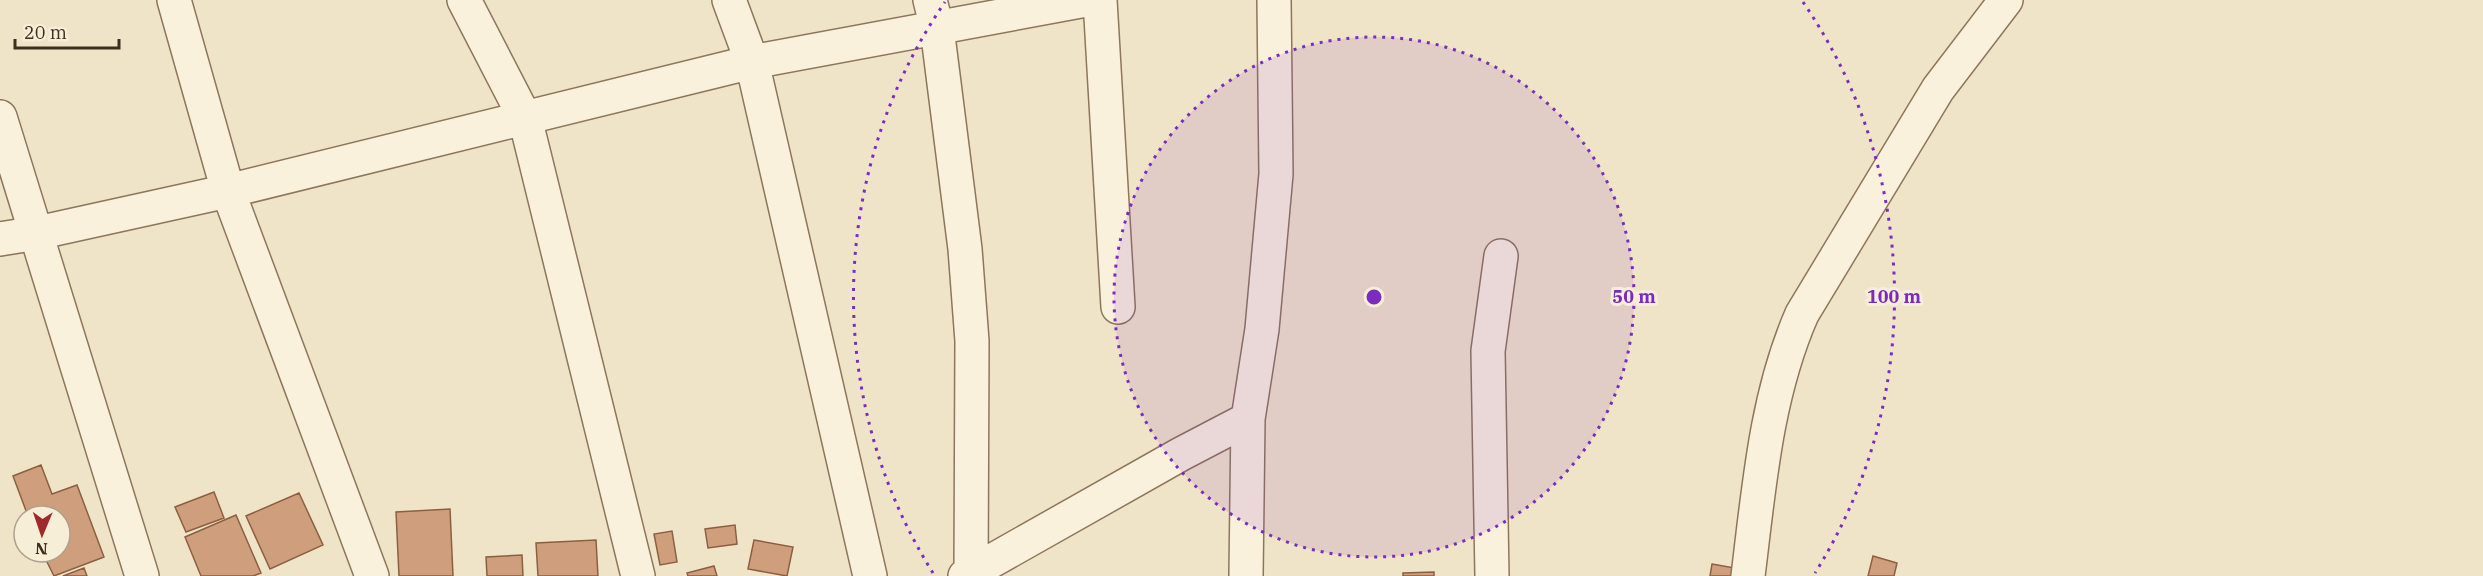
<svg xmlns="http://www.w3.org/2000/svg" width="2483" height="576" font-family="'IBM Plex Serif',serif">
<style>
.building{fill:#cf9f7d;stroke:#8d5f41;stroke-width:1.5}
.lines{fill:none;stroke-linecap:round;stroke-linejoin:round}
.minor-casing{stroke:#8d765c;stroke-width:36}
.minor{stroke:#faf1dc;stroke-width:33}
.ring{fill:none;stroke:#7b2cbf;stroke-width:3;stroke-dasharray:3 6}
.centre{fill:#7b2cbf;stroke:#f7eed8;stroke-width:3}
.ring-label{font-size:18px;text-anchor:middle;font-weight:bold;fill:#7b2cbf;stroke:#f7eed8;stroke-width:6;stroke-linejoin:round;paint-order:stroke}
</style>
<rect width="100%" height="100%" fill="#f0e4c8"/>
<path class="building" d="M41,465L52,494L77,485L104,557L54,576L42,552H60V516H28L13,476Z
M214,492L224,518L186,532L175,507Z
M299,493L323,545L270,569L246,516Z
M450,509L453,576H399L396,512Z
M236,515L261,573L253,576H201L185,537Z
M735,525L737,544L708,548L705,529Z
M672,531L677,562L660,565L654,534Z
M596,540L598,576H538L536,543Z
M754,540L793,547L787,576L748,569Z
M522,555L523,576H487L486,557Z
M1873,556L1897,563L1894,576H1868Z
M1712,564L1735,568L1734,576H1710Z
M714,566L717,576H688L687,573Z
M84,568L87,576H63Z
M1434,572V576H1403V573Z"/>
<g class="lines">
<g class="minor-casing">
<path id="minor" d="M174,0L228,191L372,576
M464,0L525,118L638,576
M729,0L752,62L870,576
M930,0L937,28L965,249L972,341L971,576
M1100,0L1118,307
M0,117L142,576
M0,239L37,233L228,191L752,62L1086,0
M965,576L1181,454L1248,419L1262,329L1276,174L1274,0
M1246,576L1248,419
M1492,576L1488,351L1501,256
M1748,576C1759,487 1766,396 1802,314L1938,89L2006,0"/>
</g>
<use href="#minor" class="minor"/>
</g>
<circle cx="1374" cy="297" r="260" fill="#7b2cbf" fill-opacity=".12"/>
<g class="ring">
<circle cx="1374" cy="297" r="260"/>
<path d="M933 573A520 520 0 0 1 945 2M1803 2A520 520 0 0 1 1815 573"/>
</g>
<circle cx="1374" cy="297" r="9" class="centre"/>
<g class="ring-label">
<text x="1634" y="303">50 m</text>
<text x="1894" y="303">100 m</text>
</g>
<g transform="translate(42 534) rotate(182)"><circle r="28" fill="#f7eed8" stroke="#ada18e" stroke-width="1.5"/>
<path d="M0-4.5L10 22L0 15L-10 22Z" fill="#9e2a2b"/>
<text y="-9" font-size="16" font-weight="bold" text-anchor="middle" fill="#3d2e20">N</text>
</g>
<path d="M15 39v9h104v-9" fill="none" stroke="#3d2e20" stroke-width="3"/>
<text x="24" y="39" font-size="18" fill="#3d2e20" stroke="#f7eed8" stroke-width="4.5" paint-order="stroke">20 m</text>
</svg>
